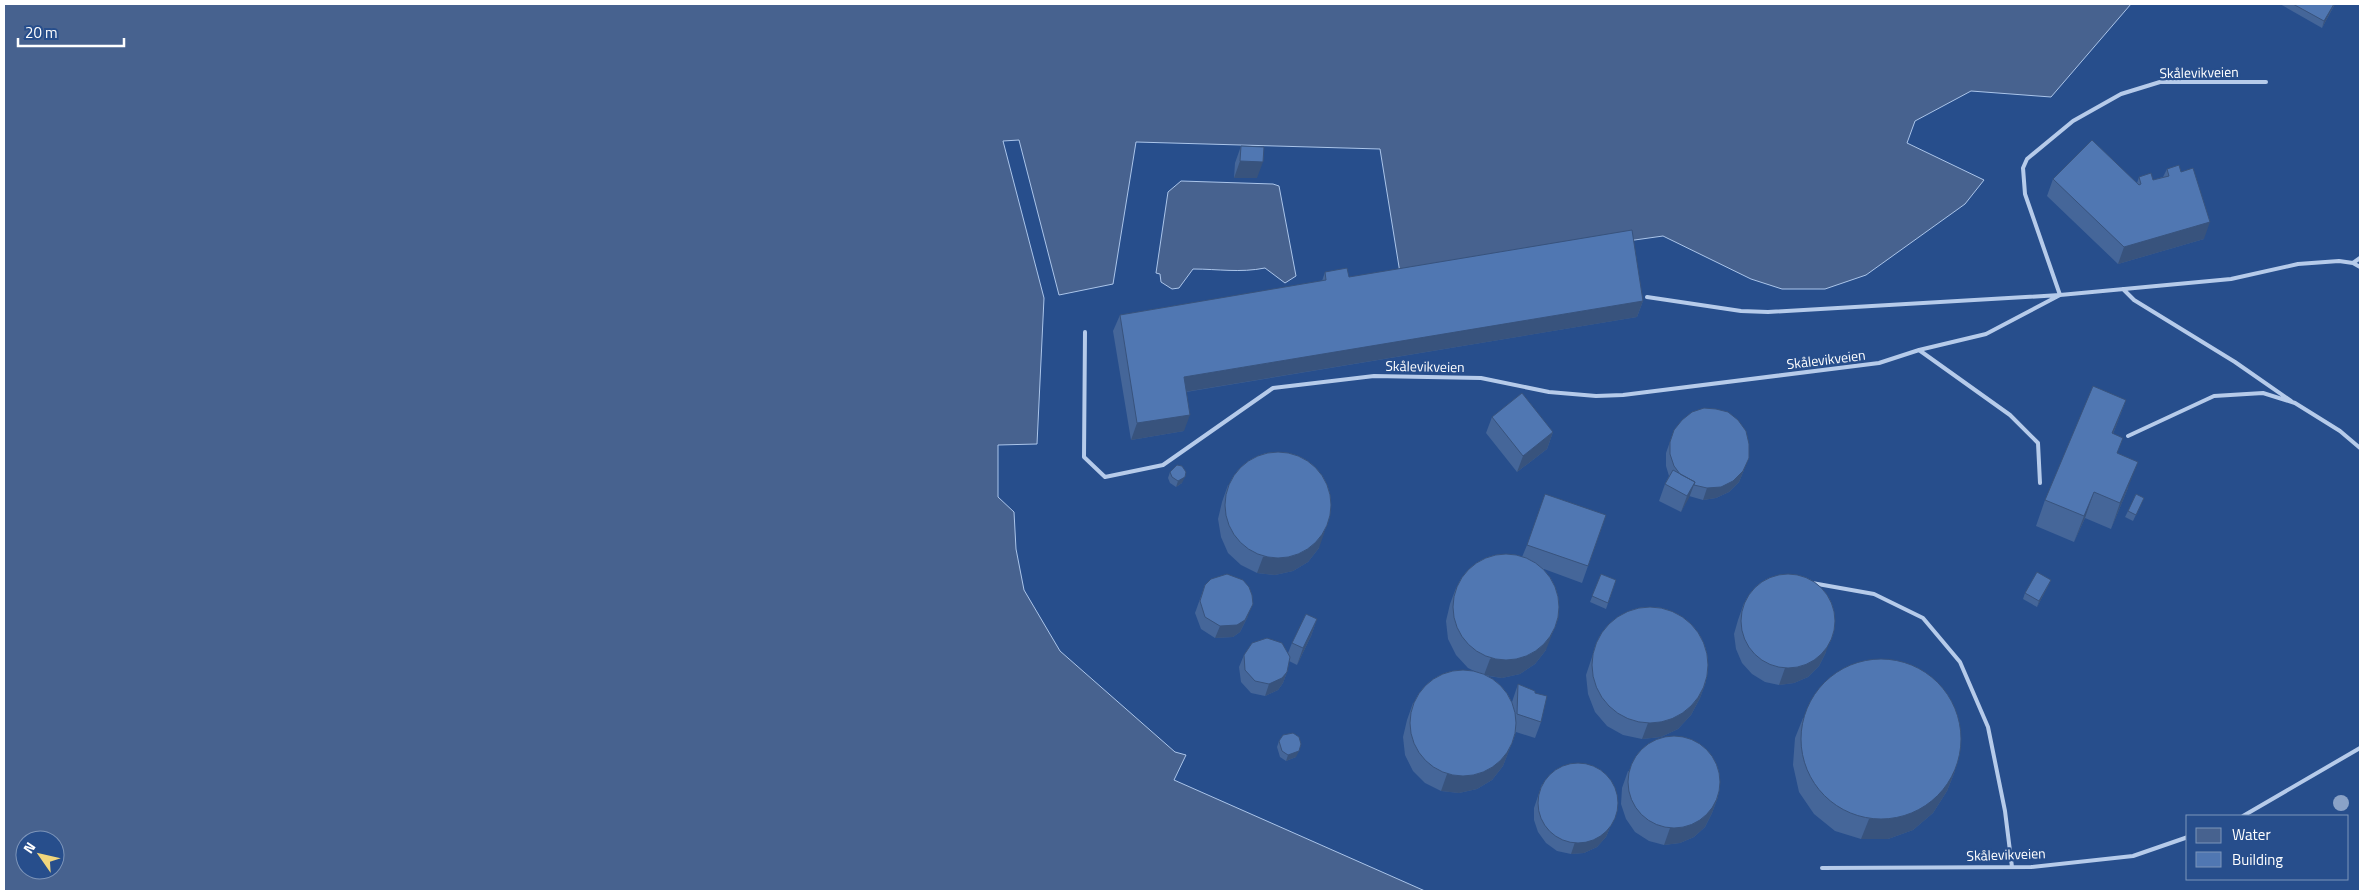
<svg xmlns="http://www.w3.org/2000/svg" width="2364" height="895" font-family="'Titillium Web',sans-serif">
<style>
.water{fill:#47628f;stroke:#abc5ea;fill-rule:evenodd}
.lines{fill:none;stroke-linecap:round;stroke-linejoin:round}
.service{stroke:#b6cbea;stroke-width:4}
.tree{fill:#8aa2c7}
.wall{fill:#456699}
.shaded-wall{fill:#38537d}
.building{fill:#5077b2;stroke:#38537d}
.labels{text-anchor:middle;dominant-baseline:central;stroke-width:4.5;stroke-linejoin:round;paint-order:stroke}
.street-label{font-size:14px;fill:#fff;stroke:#274e8c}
</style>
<rect width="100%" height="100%" fill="#274e8c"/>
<path class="water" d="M4,4H2131L2051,97L1971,91L1915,121L1907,143L1984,180L1965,204L1866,275L1825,289H1782L1751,279L1663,236L1400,273L1380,149L1136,142L1113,284L1059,295L1019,140L1003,141L1044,298L1037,444L998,445V497L1014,512L1016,549L1024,590L1060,651L1175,752L1186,755L1174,780L1425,891H4ZM25,840H55V870H25Z
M1181,181L1273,184L1279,186L1296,276L1285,283L1265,268C1240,273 1218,269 1193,269L1179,288L1172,289L1161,282L1160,274L1156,273L1168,192Z"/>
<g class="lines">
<path class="service" d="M2353,263L2360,258
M2123,289L2134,300L2235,362L2291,401
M1647,297L1741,311L1768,312L2060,295L2231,279L2298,264L2339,261L2353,263L2360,267
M1085,332L1084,457L1105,477L1163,465L1273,388L1374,376L1481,378L1549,392L1596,396L1623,395L1879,363L1919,350L1986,334L2060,295L2025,194L2023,168L2027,159L2073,121L2121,94L2160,82H2266
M1919,350L2010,415L2038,443L2040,483
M2128,436L2214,396L2263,393L2295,403L2340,431L2360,448
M1812,583L1874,594L1923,618L1960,662L1988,727L2005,811L2012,867
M2243,816L2360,748
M1822,868L2031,867L2133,856L2188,837"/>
</g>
<circle class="tree" cx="2341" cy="803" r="8"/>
<path class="wall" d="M2280,4H2335L2322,28Z
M1241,146L1257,178H1234L1235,163Z
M2167,169L2204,239L2118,264L2047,196L2053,179L2137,183L2139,177L2153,180L2163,177Z
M1325,272L1349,277L1643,301L1637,317L1186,392L1184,431L1131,440L1113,331L1120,315L1322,281Z
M2126,400L2113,434L2117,453L2128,488L2111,529L2085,518L2074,542L2036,526L2045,500Z
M1492,417L1553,432L1547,449L1517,472L1486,433Z
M1674,430L1744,470L1739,482L1729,492L1716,498L1703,500L1689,496L1681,512L1659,501L1665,484L1669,476L1666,466V453Z
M1170,472L1182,483L1176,487L1170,483L1168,478Z
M1228,485L1319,548L1308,562L1293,571L1275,575L1257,573L1241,565L1228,553L1221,537L1218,519L1222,502Z
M2144,498L2133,521L2125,517L2128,511Z
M1606,515L1582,583L1544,569L1546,650L1535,664L1520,674L1502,678L1488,676L1512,702L1518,684L1535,693L1541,722L1535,738L1516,732L1503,766L1492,780L1477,789L1459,793L1441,791L1425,783L1413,771L1405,755L1403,737L1407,720L1413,703L1476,672L1468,668L1456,655L1448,639L1446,621L1450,604L1456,588L1522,557L1527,545Z
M1601,574L1616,580L1606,609L1590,602Z
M2051,580L2048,586L2037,607L2023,599L2025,593Z
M1205,585L1248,616L1240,632L1233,637L1215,638L1201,629L1195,613Z
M1744,603L1826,652L1819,666L1808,677L1794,683L1779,685L1765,682L1752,674L1742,663L1736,649L1734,634L1738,620Z
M1317,619L1311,636L1297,665L1289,661L1287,672L1283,683L1278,690L1265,696L1251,693L1241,682L1239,667L1244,655L1288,653L1292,643Z
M1598,641L1706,682L1700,698L1691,715L1678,729L1661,737L1642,739L1623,735L1607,726L1595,712L1588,694L1586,675L1592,657Z
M1803,718L1955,771L1947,791L1933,813L1913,830L1888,839H1861L1835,831L1814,814L1799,792L1793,765L1795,738Z
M1279,741L1296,757L1286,761L1280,757L1277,747Z
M1628,771L1718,797L1712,813L1705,827L1694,837L1680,843L1664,845L1649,841L1635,832L1626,819L1621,804L1622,788Z
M1542,784L1616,813L1606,837L1597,847L1584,853L1571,854L1557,851L1546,843L1538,832L1534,820V808Z"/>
<path class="shaded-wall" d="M2334,4L2333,7L2322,28L2324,21Z
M1240,161L1263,162L1257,178H1234Z
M2210,222L2204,239L2118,264L2124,247Z
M1643,301L1637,317L1178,393L1184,377Z
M2126,400L2116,426L2102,460L2112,433Z
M1190,415L1184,431L1131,440L1137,423Z
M1553,432L1547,449L1517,472L1523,456Z
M1749,458L1739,482L1729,492L1716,498L1703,500L1707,488Z
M2138,462L2128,488L2111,529L2120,503Z
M1185,477L1182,483L1176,487L1178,481Z
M1695,482L1689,498L1681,512L1687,496Z
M2094,492L2085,518L2074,542L2084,516Z
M1325,531L1319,548L1308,562L1293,571L1275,575L1257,573L1263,557Z
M2051,580L2048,586L2037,607L2039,601Z
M1253,604L1248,616L1240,632L1233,637L1215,638L1220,626Z
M1559,617L1546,650L1535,664L1520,674L1502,678L1484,675L1490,659Z
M1317,619L1311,636L1297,665L1303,648Z
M1832,635L1826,652L1819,666L1808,677L1794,683L1779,685L1785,668Z
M1287,672L1283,683L1278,690L1265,696L1269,684Z
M1706,682L1700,698L1691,715L1678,729L1661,737L1642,739L1648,723Z
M1516,733L1503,766L1492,780L1477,789L1459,793L1441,791L1447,774Z
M1299,751L1296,757L1286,761L1288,755Z
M1955,771L1947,791L1933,813L1913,830L1888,839H1861L1869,819Z
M1718,797L1712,813L1705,827L1694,837L1680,843L1664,845L1670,828Z
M1616,813L1606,837L1597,847L1584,853L1571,854L1575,842Z"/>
<path class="building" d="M2293,4H2334L2324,21Z
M2092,140L2139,185L2141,184L2139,177L2151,173L2153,180L2169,176L2167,169L2179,165L2181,172L2193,168L2210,222L2124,247L2053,179Z
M1241,146L1264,147L1263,162L1240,161Z
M1632,230L1643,301L1184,377L1190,415L1137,423L1120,315L1326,280L1325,272L1347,268L1349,277Z
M2093,386L2126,400L2112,433L2123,438L2117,453L2138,462L2120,503L2094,492L2084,516L2045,500Z
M1522,393L1553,432L1523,456L1492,417Z
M1704,408L1716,409L1728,412L1738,420L1746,431L1749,444V458L1743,471L1733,481L1721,487L1707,488L1694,485L1695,482L1680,474L1674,466L1670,454V442L1674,430L1682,420L1692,412Z
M1225 505a53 53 0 1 1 106 0a53 53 0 1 1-106 0Z
M1177,465L1182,466L1186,472L1185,477L1178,481L1172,477L1170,472Z
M1673,470L1695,482L1687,496L1665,484Z
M1545,494L1606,515L1588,566L1527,545Z
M2136,494L2144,498L2136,515L2128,511Z
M1453 607a53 53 0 1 1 106 0a53 53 0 1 1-106 0Z
M2037,572L2051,580L2039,601L2025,593Z
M1227,574L1243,580L1249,587L1252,595L1253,604L1245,620L1237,625L1220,626L1205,617L1200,601L1205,585L1211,579Z
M1601,574L1616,580L1608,603L1592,596Z
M1741 621a47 47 0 1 1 94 0a47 47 0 1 1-94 0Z
M1592 665a58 58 0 1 1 116 0a58 58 0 1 1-116 0Z
M1306,614L1317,619L1303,648L1292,643Z
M1267,638L1282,643L1290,657L1287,672L1282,678L1269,684L1255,681L1245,670L1244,655L1252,643Z
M1801 739a80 80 0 1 1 160 0a80 80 0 1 1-160 0Z
M1410 723a53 53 0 1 1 106 0a53 53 0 1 1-106 0Z
M1518,684L1535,691V693L1547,696L1541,722L1517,714Z
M1293,733L1299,737L1301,744L1299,751L1288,755L1282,751L1279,741L1283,735Z
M1628 782a46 46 0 1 1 92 0a46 46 0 1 1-92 0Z
M1538 803a40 40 0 1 1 80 0a40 40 0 1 1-80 0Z"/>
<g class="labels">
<g class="street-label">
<text transform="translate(2199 72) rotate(-1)">Skålevikveien</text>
<text transform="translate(1826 359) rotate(-7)">Skålevikveien</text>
<text transform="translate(1425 366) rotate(1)">Skålevikveien</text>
<text transform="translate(2006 854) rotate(-2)">Skålevikveien</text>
</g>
</g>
<rect width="2364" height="895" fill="none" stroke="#ffffff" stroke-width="10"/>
<rect x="2186" y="815" width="162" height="65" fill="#274e8c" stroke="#7d95ba"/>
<rect x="2196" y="828" width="25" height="15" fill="#47628f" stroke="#7d95ba"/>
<text x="2232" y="840" font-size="15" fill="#ffffff">Water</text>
<rect x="2196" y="852" width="25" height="15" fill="#5077b2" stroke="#7d95ba"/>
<text x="2232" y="865" font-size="15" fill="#ffffff">Building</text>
<g transform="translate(40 855) rotate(304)"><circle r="24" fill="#274e8c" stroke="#7d95ba"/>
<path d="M0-4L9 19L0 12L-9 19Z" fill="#f2d67c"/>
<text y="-8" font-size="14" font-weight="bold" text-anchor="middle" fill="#ffffff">N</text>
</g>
<path d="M18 38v8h106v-8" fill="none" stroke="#ffffff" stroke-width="2.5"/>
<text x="25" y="38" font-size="15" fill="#ffffff" stroke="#274e8c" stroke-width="4" paint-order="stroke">20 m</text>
</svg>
